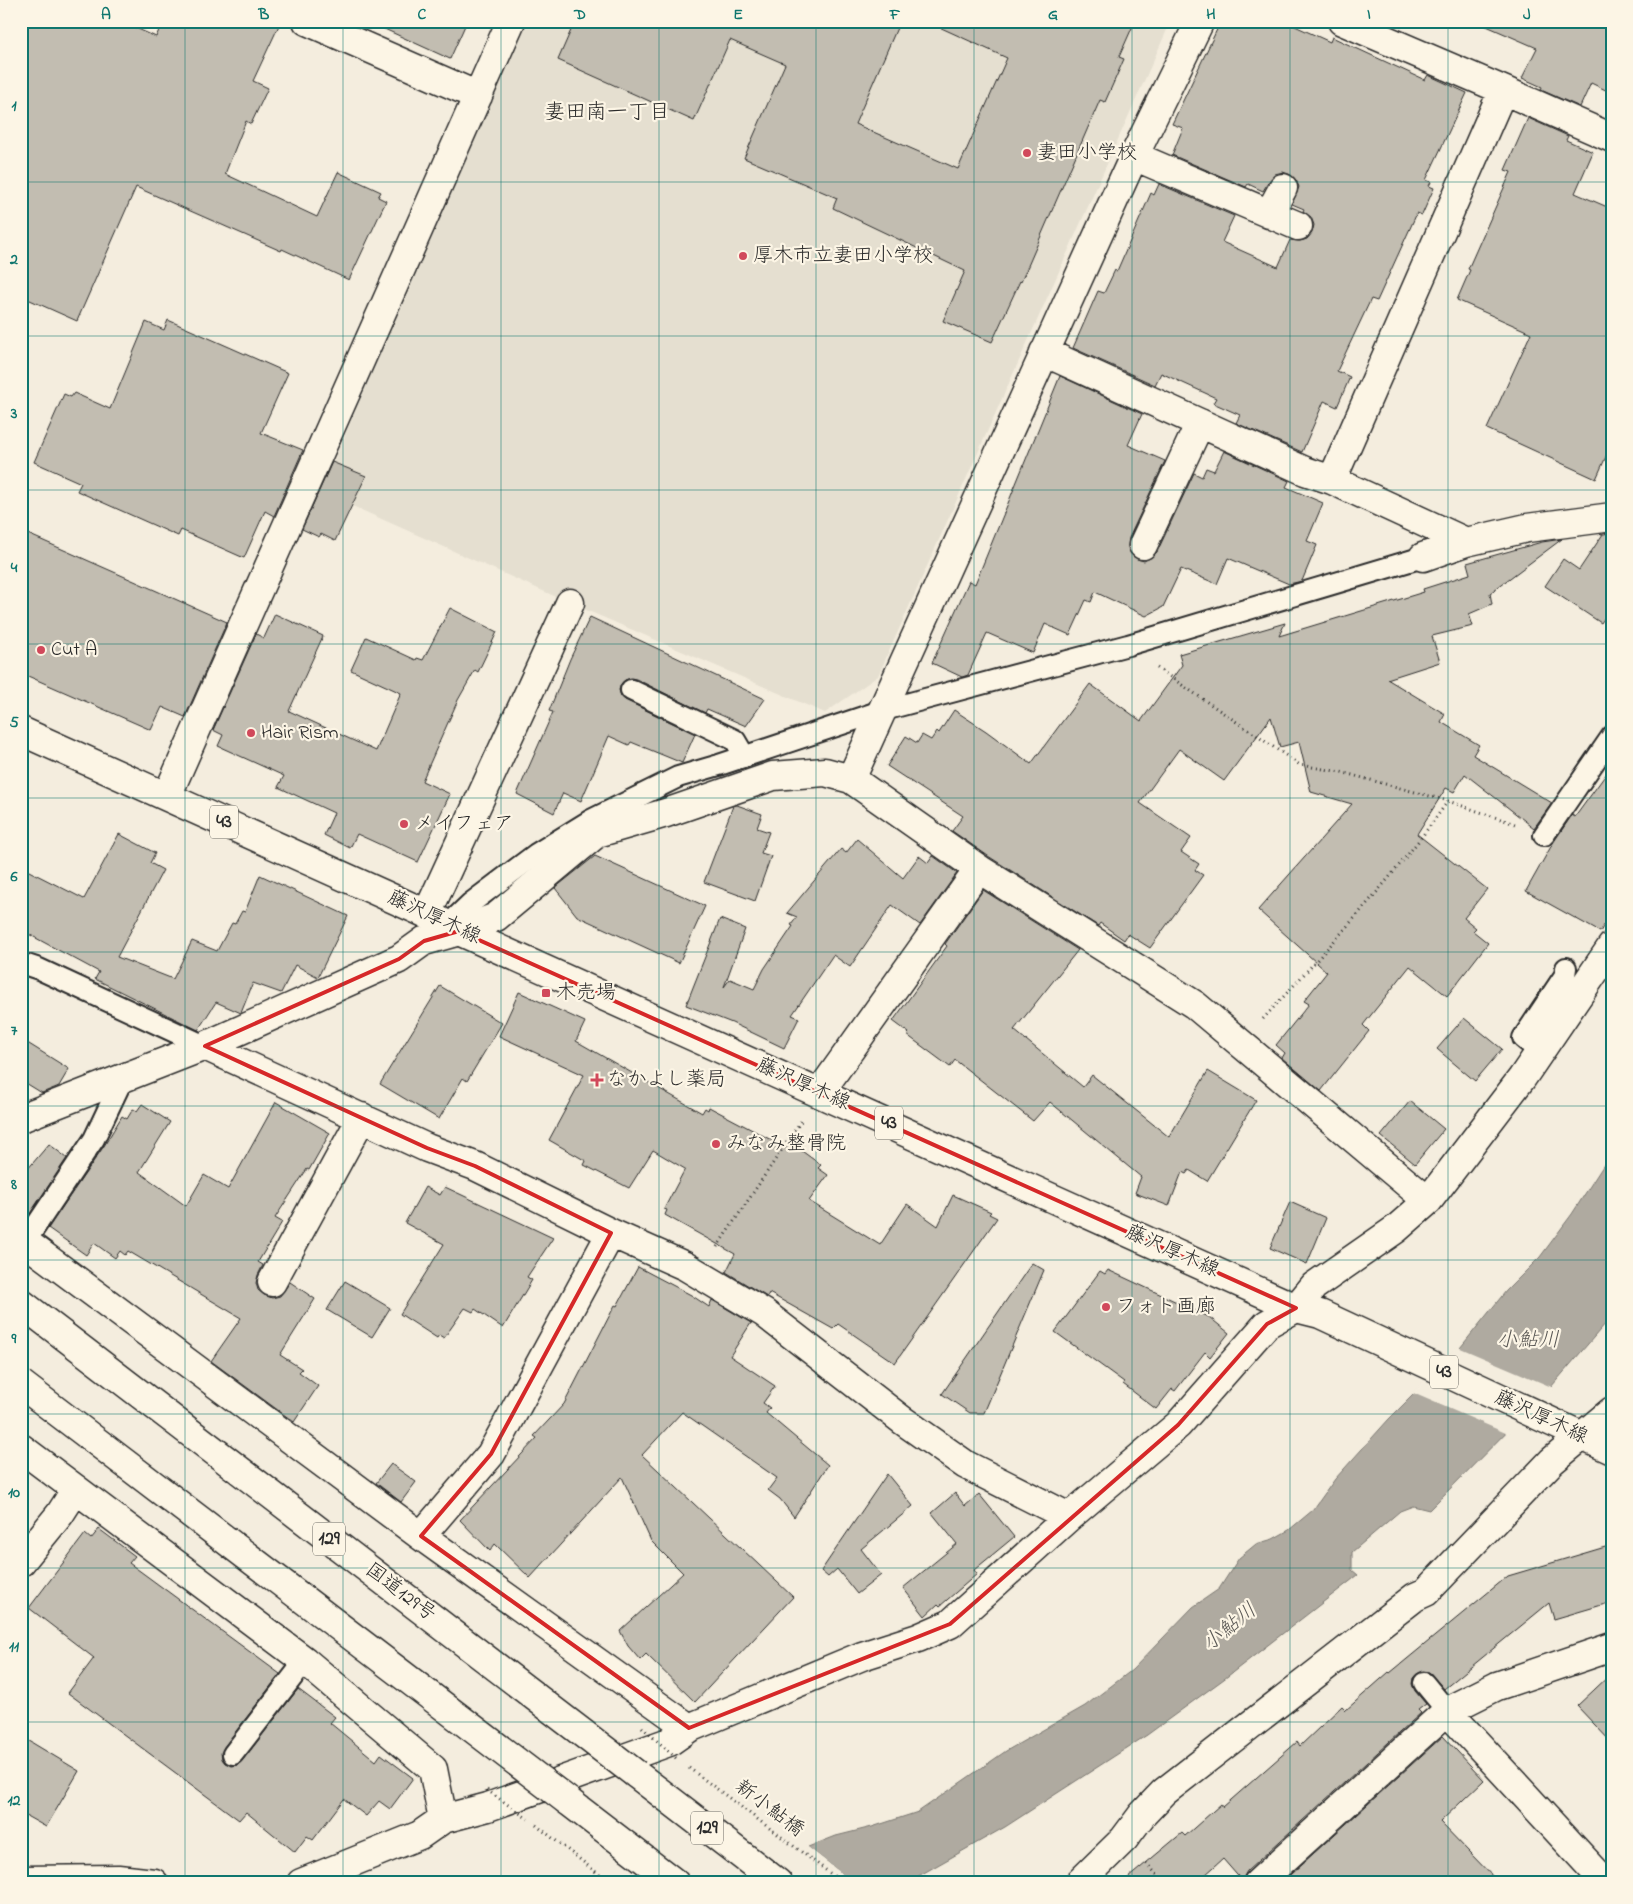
<svg xmlns="http://www.w3.org/2000/svg" width="1633" height="1904" font-family="'Indie Flower','Klee One',sans-serif">
<style>
.built{fill:#e5dfd0}
.water{fill:#afaaa0;stroke:#7a7771}
.pier{fill:#f4edde}
.building{fill:#c2bdb1;stroke:#2b2b2b}
.lines{fill:none;stroke-linecap:round;stroke-linejoin:round}
.service-casing{stroke:#2b2b2b;stroke-width:24}
.minor-casing{stroke:#2b2b2b;stroke-width:31}
.primary-casing{stroke:#2b2b2b;stroke-width:31}
.trunk-casing{stroke:#2b2b2b;stroke-width:31}
.path{stroke:#2b2b2b;stroke-width:3;stroke-dasharray:1 4;stroke-linecap:butt}
.service{stroke:#fcf5e5;stroke-width:20}
.minor{stroke:#fcf5e5;stroke-width:28}
.primary{stroke:#fcf5e5;stroke-width:28}
.trunk{stroke:#fcf5e5;stroke-width:28}
.trunk-bridge-casing{stroke:#2b2b2b;stroke-width:31;stroke-linecap:butt}
.path-bridge{stroke:#2b2b2b;stroke-width:3;stroke-dasharray:1 4;stroke-linecap:butt}
.trunk-bridge{stroke:#fcf5e5;stroke-width:28}
.marked{fill:none;stroke:#d62828;stroke-width:4;stroke-linejoin:round}
.grid{fill:none;stroke:#0f766e;stroke-width:1;stroke-opacity:0.55}
.poi-dot{fill:#d1495b;stroke:#fcf5e5;stroke-width:2}
.labels{text-anchor:middle;dominant-baseline:central;stroke-width:4.5;stroke-linejoin:round;paint-order:stroke}
.shield{fill:#fcf5e5;stroke:#6a6863;stroke-width:1}
.shield-label{font-size:19px;font-weight:bold;fill:#2b2b2b}
.poi-label{font-size:20px;fill:#2b2b2b;stroke:#fcf5e5;text-anchor:start}
.street-label{font-size:20px;fill:#2b2b2b;stroke:#fcf5e5}
.neighbourhood-label{font-size:21px;fill:#2b2b2b;stroke:#fcf5e5}
.water-label{font-size:21px;font-style:italic;fill:#595754;stroke:#fcf5e5}
.neatline{fill:none;stroke:#0f766e;stroke-width:2}
.grid-label{font-size:16px;text-anchor:middle;font-weight:bold;fill:#0f766e}
</style>
<rect width="100%" height="100%" fill="#f4edde"/>
<filter id="ink" filterUnits="userSpaceOnUse"><feTurbulence type="fractalNoise" baseFrequency=".02" numOctaves="2"/><feDisplacementMap in="SourceGraphic" scale="10" xChannelSelector="R" yChannelSelector="G"/><feConvolveMatrix kernelMatrix="1 2 1 2 8 2 1 2 1" color-interpolation-filters="sRGB"/></filter>
<g filter="url(#ink)">
<path class="built" d="M520,21H1171L878,676L825,713L570,603L321,492Z"/>
<path class="water" d="M1612,1152V1316L1551,1387L1429,1510L1413,1506L1400,1511L1352,1552V1570L1358,1575L1228,1676L1147,1735L1005,1827L906,1883H854L808,1847L836,1836L872,1827L918,1812L1006,1751L1085,1706L1132,1670L1193,1607L1219,1589L1239,1558L1256,1544L1273,1539L1289,1530L1313,1510L1335,1479L1389,1419L1460,1348L1506,1291L1540,1257L1572,1214Z"/>
<path class="pier" d="M1458,1347L1554,1388L1508,1434L1413,1393Z
M806,1846L808,1847L854,1883H850L806,1849Z"/>
<path class="building" d="M21,21H120L156,37L163,21H281L253,81L268,88L251,124L246,121L225,174L317,217L338,172L381,192L378,197L386,201L349,280L282,249L281,251L136,187L77,321L21,296Z
M367,21H467L450,59Z
M575,21H900L855,124L958,169L1007,58L926,21H1135L1119,57L1124,59L1105,102L1100,100L1021,282L1020,281L992,342L943,321L965,271L833,208L837,198L744,158L785,64L730,40L694,121L558,60Z
M1221,21H1284L1330,42L1332,37L1425,80L1428,75L1467,93L1426,180L1431,182L1429,186L1434,188L1422,215L1417,213L1377,301L1371,299L1337,371L1350,377L1337,407L1324,401L1302,452L1236,423L1240,415L1213,403L1216,398L1161,373L1155,385L1073,348L1098,291L1104,293L1115,270L1117,271L1151,193L1154,195L1159,184L1234,216L1222,242L1278,267L1290,240L1300,241L1307,239L1312,233L1314,225L1311,217L1303,211L1304,209L1292,204L1299,187L1296,180L1291,175L1283,172L1275,174L1269,181L1263,191L1248,184L1246,187L1172,155L1183,128L1172,124Z
M1475,21H1612V93L1591,83L1580,107L1541,90L1542,87L1522,78L1537,48Z
M1528,118L1568,136L1566,140L1593,152L1575,193L1612,209V443L1596,479L1487,429L1531,333L1457,300L1470,270L1468,269L1511,172L1505,170Z
M168,320L288,373L261,433L303,450L274,516L265,511L244,558L181,530L178,536L77,491L81,483L34,462L64,394L71,397L74,393L110,409L146,322L164,330Z
M1060,376L1142,414L1128,445L1165,461L1129,538L1128,547L1131,554L1137,559L1144,561L1152,557L1157,552L1194,473L1202,477L1206,468L1214,471L1224,451L1289,481L1286,487L1323,503L1307,541L1317,545L1302,581L1289,584L1228,558L1217,584L1181,569L1163,607L1146,616L1095,592L1091,602L1086,600L1070,635L1045,624L1033,653L987,633L968,675L962,677L932,663L969,581L975,584Z
M332,462L366,476L335,541L321,534L319,537L302,529Z
M21,531L227,622L185,717L162,707L151,730L21,673Z
M1612,533V607L1601,623L1545,586L1563,559L1579,570L1603,534Z
M1562,539L1490,593L1492,604L1469,614L1473,626L1432,636L1440,662L1387,679L1445,714L1441,722L1479,745L1473,755L1552,803L1534,828L1465,774L1454,792L1446,788L1417,834L1487,889L1464,918L1476,928L1473,931L1488,943L1447,996L1410,966L1363,1025L1369,1031L1321,1091L1282,1058L1285,1053L1276,1045L1309,1004L1304,1001L1327,972L1258,910L1352,804L1311,792L1299,742L1280,747L1271,717L1224,781L1179,749L1140,803L1191,838L1181,852L1199,864L1195,870L1203,875L1150,948L1128,934L1124,940L1100,923L1098,926L988,856L952,831L963,816L887,766L906,736L917,743L922,735L931,740L937,731L939,733L954,710L986,731L1031,764L1090,684L1141,721L1182,665L1179,654L1285,623L1279,636L1424,592L1423,589L1470,574L1467,563L1542,542Z
M450,608L497,632L478,672L475,670L458,700L422,781L450,794L418,862L357,834L350,848L324,835L334,813L278,787L284,776L218,746L223,735L213,730L256,634L264,638L275,614L323,636L289,711L376,751L401,693L351,670L366,637L416,660L417,658L423,660Z
M590,617L765,699L746,726L707,709L705,713L636,679L631,678L625,680L621,684L619,690L621,696L625,700L695,734L682,763L631,742L629,745L609,736L581,801L563,793L554,813L517,794L553,712L549,711L570,659Z
M1612,766V912L1600,932L1526,891L1553,843L1572,815L1575,817Z
M737,805L762,814L757,828L769,832L761,853L771,856L755,901L704,882L733,806Z
M119,834L155,853L150,863L163,870L117,957L173,979L192,941L217,951L232,923L235,924L242,911L245,912L260,875L348,916L318,977L295,965L281,993L253,983L241,1013L216,1002L198,1030L95,979L99,972L21,930V867L84,899Z
M857,839L903,878L919,856L928,863L933,856L957,873L920,925L892,905L850,967L833,955L792,1015L799,1018L784,1048L732,1023L686,1005L720,919L745,929L724,987L730,979L754,989L764,969L793,926L791,925L797,917L787,913L841,849L846,853Z
M595,856L705,906L679,963L577,916L555,888Z
M983,890L1078,950L1014,1030L1083,1087L1092,1075L1169,1137L1208,1071L1256,1100L1207,1181L1189,1170L1186,1174L1182,1172L1169,1206L1135,1193L1141,1177L1050,1102L1033,1121L955,1060L950,1067L907,1035L909,1033L893,1021L947,946L945,944Z
M440,986L502,1023L467,1081L463,1078L439,1119L380,1084Z
M519,992L585,1022L576,1041L702,1113L705,1108L708,1110L709,1107L792,1151L795,1146L821,1165L818,1168L828,1175L809,1201L880,1245L907,1204L938,1226L953,1195L991,1212L989,1214L997,1218L895,1363L838,1324L833,1329L769,1293L767,1297L726,1272L735,1254L665,1215L667,1210L664,1209L685,1169L653,1150L629,1188L584,1165L586,1161L549,1140L584,1075L499,1036Z
M1464,1018L1502,1049L1475,1081L1437,1049Z
M21,1039L69,1069L59,1086L42,1093L21,1080Z
M1410,1101L1444,1129L1415,1164L1381,1136Z
M276,1102L330,1133L309,1170L307,1169L275,1218L282,1222L258,1262L263,1265L258,1275L256,1283L258,1290L264,1295L272,1298L280,1296L290,1282L315,1299L280,1355L302,1369L299,1372L318,1386L294,1422L211,1361L241,1318L128,1251L125,1255L120,1251L115,1258L94,1243L86,1255L48,1228L104,1146L122,1116L127,1119L133,1109L137,1111L142,1104L170,1122L139,1172L186,1206L204,1175L228,1189Z
M49,1144L67,1158L29,1215L21,1209V1177Z
M425,1187L440,1195L445,1187L553,1238L527,1277L532,1280L503,1328L475,1309L473,1312L465,1308L444,1338L439,1335L437,1338L400,1314L444,1244L405,1223Z
M1290,1202L1326,1218L1307,1264L1270,1248Z
M1032,1263L1044,1270L984,1413H970L942,1394Z
M638,1267L691,1295L709,1307L712,1300L751,1323L730,1356L775,1386L763,1403L770,1408L766,1413L828,1465L794,1517L780,1499L768,1490L777,1478L682,1412L642,1455L793,1597L695,1702L646,1654L640,1660L628,1646L620,1631L683,1573L651,1541L622,1477L530,1578L495,1544L490,1551L460,1520L537,1438L534,1436L564,1404L615,1305L617,1306Z
M1108,1270L1209,1317L1229,1333L1210,1357L1205,1352L1175,1391L1172,1389L1156,1409L1123,1384L1124,1382L1055,1332L1100,1271L1105,1274Z
M345,1281L390,1308L372,1337L327,1310Z
M391,1464L416,1482L401,1502L376,1483Z
M887,1474L913,1506L861,1549L881,1575L857,1594L837,1569L828,1577L821,1571Z
M955,1493L965,1506L979,1494L1014,1537L974,1570L977,1574L940,1606L938,1604L925,1616L903,1588L957,1544L932,1513Z
M99,1529L135,1556L129,1563L280,1674L224,1747L221,1753L222,1759L225,1763L232,1766L238,1765L242,1761L298,1689L335,1717L330,1723L376,1761L381,1754L413,1778L390,1809L379,1801L366,1816L344,1799L313,1840L307,1836L295,1852L246,1812L239,1820L68,1693L94,1658L29,1608L85,1534L91,1539Z
M1612,1545V1602L1554,1619L1549,1603L1444,1689L1429,1672L1423,1671L1417,1674L1413,1678L1412,1684L1415,1691L1426,1704L1418,1710L1421,1713L1247,1871L1243,1878V1882L1223,1859L1196,1883H1122L1182,1833L1185,1836L1221,1804L1223,1807L1297,1742L1300,1746L1342,1706L1346,1710L1389,1672L1390,1673L1508,1576Z
M1612,1673V1743L1577,1706Z
M21,1736L79,1771L46,1827L21,1813Z
M1443,1736L1484,1780L1440,1822L1499,1883H1281Z"/>
<g class="lines">
<g class="service-casing">
<path id="service" d="M631,690L735,740L745,757
M1544,835L1612,736
M448,925L471,903L536,854L591,820L678,777L719,765L884,710L1128,645L1423,557
M21,963L39,969L205,1046
M1539,1051L1523,1038L1565,975L1566,968
M25,1242L94,1139L123,1078
M1424,1683L1447,1711
M233,1754L305,1661"/>
</g>
<g class="minor-casing">
<path id="minor" d="M307,21L478,96
M1342,21L1503,90L1612,138
M1134,156L1298,226
M1269,214L1283,188
M1044,352L1305,471L1332,480L1466,542
M1332,480L1503,90
M1143,545L1200,423
M1423,557L1466,542L1527,528L1612,517
M851,779L1134,156L1200,21
M167,796L511,21
M427,914L570,603
M205,1046L427,1148L475,1166L611,1233L685,1266L764,1313L902,1420L966,1465L1069,1517
M820,1092L979,869
M21,1118L205,1046L399,959L424,941L459,931L496,917L597,833L666,813L773,776L825,772L851,779L979,869L1195,1005L1428,1201
M21,1239L421,1536L689,1728
M272,1282L362,1117
M21,1448L305,1661L433,1769L443,1819
M421,1536L491,1454L611,1233
M21,1562L60,1514L76,1489
M1447,1711L1606,1883
M21,1880L118,1879L154,1883
M301,1883L420,1835L443,1819L488,1807L669,1742L689,1728L862,1656L918,1638L950,1624L1069,1517L1178,1425L1267,1324L1296,1308L1314,1286L1396,1229L1428,1201L1522,1078L1612,946
M1079,1883L1124,1839L1142,1815L1164,1792L1415,1597L1426,1592L1552,1461L1612,1411
M1258,1883L1447,1711L1497,1686L1612,1647"/>
</g>
<g class="primary-casing">
<path id="primary" d="M21,731L427,914L459,931L1296,1308L1320,1314L1612,1450"/>
</g>
<g class="trunk-casing">
<path id="trunk" d="M636,1774L778,1883
M568,1801L675,1883"/>
</g>
<path class="path" d="M1157,668L1300,765L1341,772L1448,801L1518,825
M1263,1019C1327,949 1393,879 1448,801
M717,1247L801,1121
M689,1768L843,1883
M536,1825L610,1883
M1146,1863L1165,1883"/>
<use href="#service" class="service"/>
<use href="#minor" class="minor"/>
<use href="#primary" class="primary"/>
<use href="#trunk" class="trunk"/>
<g class="trunk-bridge-casing">
<path id="trunk-bridge" d="M21,1303L636,1774
M21,1384L568,1801"/>
</g>
<path class="path-bridge" d="M642,1727L677,1759
M487,1790L528,1819"/>
<use href="#trunk-bridge" class="trunk-bridge"/>
</g>
</g>
<path class="marked" d="M459,931L1296,1308L1267,1324L1178,1425L950,1624L689,1728L421,1536L491,1454L611,1233L475,1166L427,1148L205,1046L399,959L424,941Z"/>
<path class="grid" d="M185,21V1883M343,21V1883M501,21V1883M659,21V1883M816,21V1883M974,21V1883M1132,21V1883M1290,21V1883M1448,21V1883M21,182H1612M21,336H1612M21,490H1612M21,644H1612M21,798H1612M21,952H1612M21,1106H1612M21,1260H1612M21,1414H1612M21,1568H1612M21,1722H1612"/>
<g class="poi-dot">
<circle cx="1027" cy="153" r="5"/>
<circle cx="743" cy="256" r="5"/>
<circle cx="41" cy="650" r="5"/>
<circle cx="251" cy="733" r="5"/>
<circle cx="404" cy="824" r="5"/>
<rect x="541" y="988" width="10" height="10" rx="2.5"/>
<path d="M594.5 1072.5h5v5h5v5h-5v5h-5v-5h-5v-5h5z"/>
<circle cx="716" cy="1144" r="5"/>
<circle cx="1106" cy="1307" r="5"/>
</g>
<g class="labels">
<g class="shield">
<rect x="210" y="805.5" width="28" height="33" rx="4"/>
<rect x="875" y="1106.5" width="28" height="33" rx="4"/>
<rect x="1430" y="1355.5" width="28" height="33" rx="4"/>
<rect x="313" y="1522.5" width="32" height="33" rx="4"/>
<rect x="691" y="1811.5" width="32" height="33" rx="4"/>
</g>
<g class="shield-label">
<text x="224" y="822">43</text>
<text x="889" y="1123">43</text>
<text x="1444" y="1372">43</text>
<text x="329" y="1539">129</text>
<text x="707" y="1828">129</text>
</g>
<g class="poi-label">
<text x="1037" y="153">妻田小学校</text>
<text x="753" y="256">厚木市立妻田小学校</text>
<text x="51" y="650">Cut A</text>
<text x="261" y="733">Hair Rism</text>
<text x="414" y="824">メイフェア</text>
<text x="556" y="993">木売場</text>
<text x="607" y="1080">なかよし薬局</text>
<text x="726" y="1144">みなみ整骨院</text>
<text x="1116" y="1307">フォト画廊</text>
</g>
<g class="street-label">
<text transform="translate(434 918) rotate(25)">藤沢厚木線</text>
<text transform="translate(803 1085) rotate(24)">藤沢厚木線</text>
<text transform="translate(1172 1252) rotate(24)">藤沢厚木線</text>
<text transform="translate(1541 1418) rotate(25)">藤沢厚木線</text>
<text transform="translate(400 1593) rotate(37)">国道129号</text>
<text transform="translate(769 1809) rotate(37)">新小鮎橋</text>
</g>
<g class="neighbourhood-label">
<text x="607" y="113">妻田南一丁目</text>
</g>
<g class="water-label">
<text x="1528" y="1341">小鮎川</text>
<text transform="translate(1230 1628) rotate(-39)">小鮎川</text>
</g>
</g>
<rect width="1633" height="1904" fill="none" stroke="#fcf5e5" stroke-width="55"/>
<rect x="28" y="28" width="1578" height="1848" class="neatline"/>
<g class="grid-label">
<text x="106" y="19">A</text>
<text x="264" y="19">B</text>
<text x="422" y="19">C</text>
<text x="580" y="19">D</text>
<text x="738" y="19">E</text>
<text x="895" y="19">F</text>
<text x="1053" y="19">G</text>
<text x="1211" y="19">H</text>
<text x="1369" y="19">I</text>
<text x="1527" y="19">J</text>
<text x="14" y="110">1</text>
<text x="14" y="264">2</text>
<text x="14" y="418">3</text>
<text x="14" y="572">4</text>
<text x="14" y="727">5</text>
<text x="14" y="881">6</text>
<text x="14" y="1035">7</text>
<text x="14" y="1189">8</text>
<text x="14" y="1343">9</text>
<text x="14" y="1497">10</text>
<text x="14" y="1651">11</text>
<text x="14" y="1805">12</text>
</g>
</svg>
